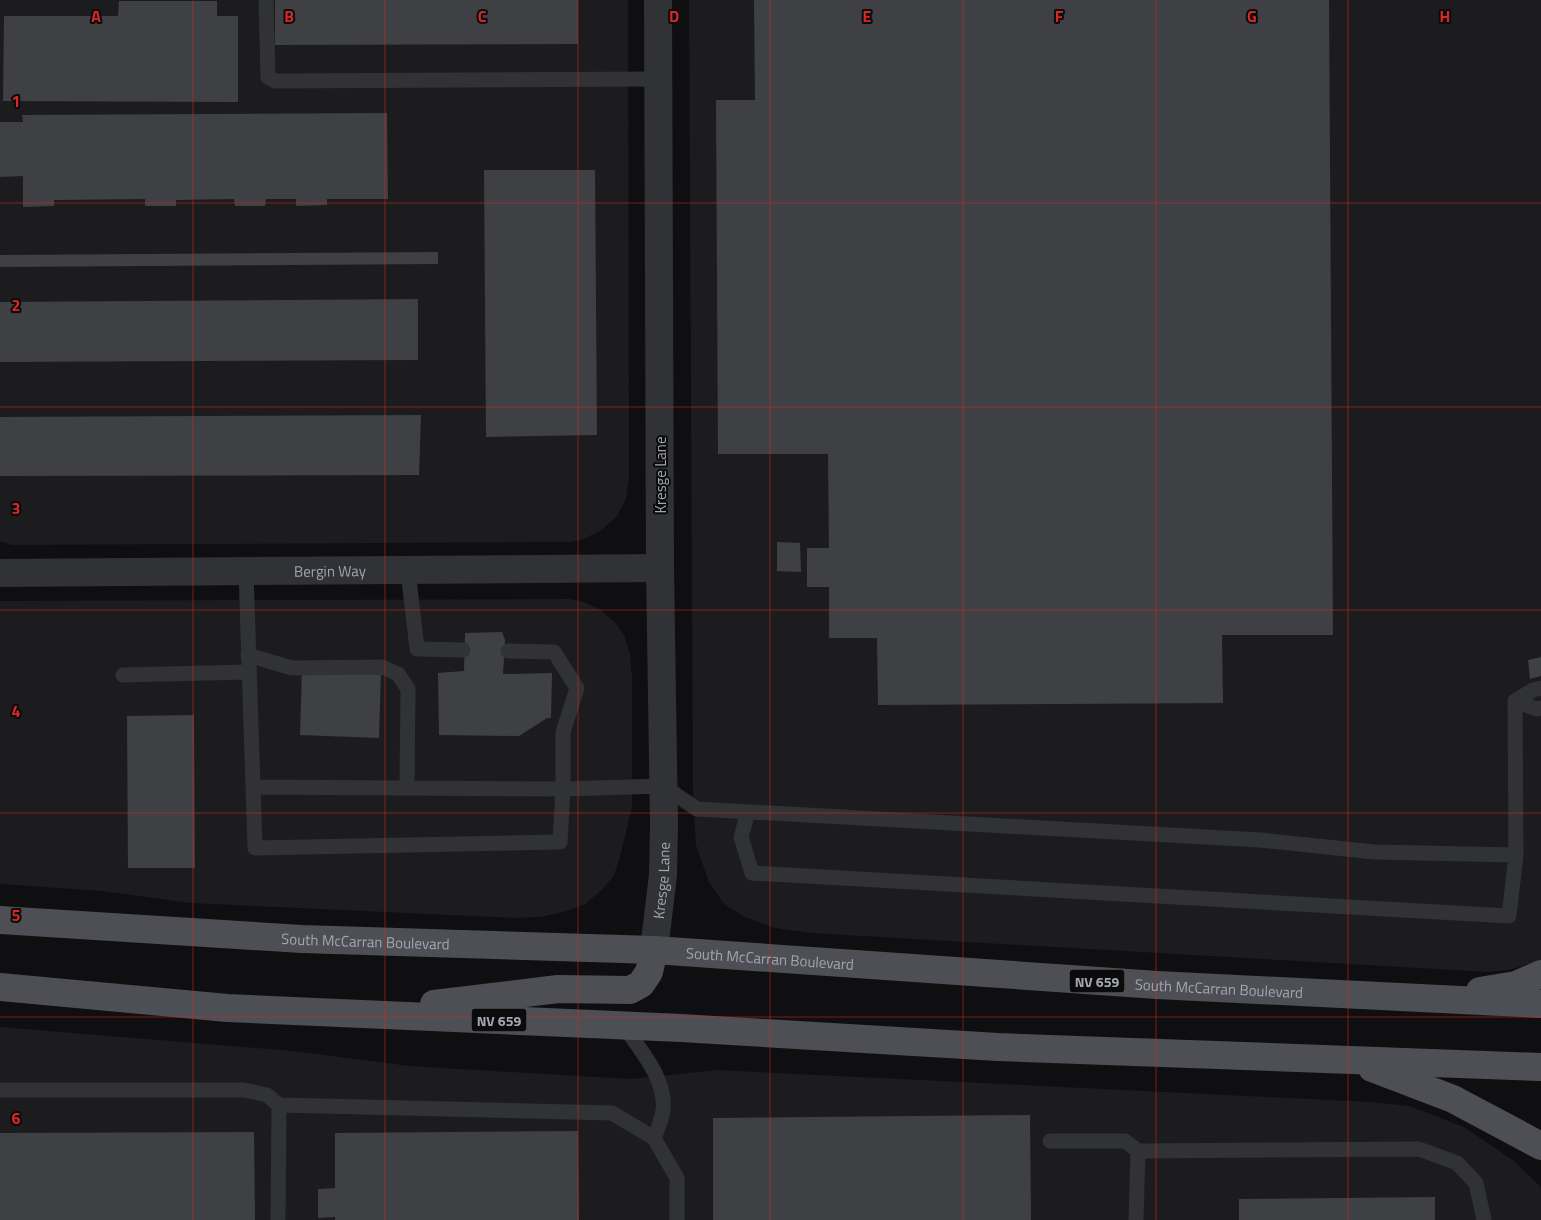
<svg xmlns="http://www.w3.org/2000/svg" width="1541" height="1220" font-family="'Titillium Web',sans-serif">
<style>
.built{fill:#1c1c1e}
.building{fill:#3f4044}
.lines{fill:none;stroke-linecap:round;stroke-linejoin:round}
.lane{stroke:#313235;stroke-width:15}
.street{stroke:#313235;stroke-width:28}
.primary{stroke:#4d4f54;stroke-width:28}
.grid{fill:none;stroke:#d62828;stroke-width:1;stroke-opacity:0.55}
.labels{text-anchor:middle;dominant-baseline:central;stroke-width:4;stroke-linejoin:round;paint-order:stroke}
.shield{fill:#0b0b0c;stroke:#75787f;stroke-width:1}
.shield-label{font-size:14px;font-weight:bold;fill:#a2a6b0}
.street-label{font-size:15px;fill:#a2a6b0;stroke:#0b0b0c}
.grid-label{font-size:16px;text-anchor:middle;font-weight:bold;fill:#d62828;stroke:#0b0b0c;stroke-width:4;stroke-linejoin:round;paint-order:stroke}
</style>
<rect width="100%" height="100%" fill="#0f0f11"/>
<path class="built" d="M0,0H628L629,477L626,499L617,516L603,529L584,539L571,542L11,545L0,541Z
M689,0H1541V960L1513,969L1488,972L811,933L775,928L745,917L724,904L709,882L696,845L693,791Z
M569,599L584,602L599,609L614,621L624,635L630,654L632,677V807L620,857L614,875L602,890L585,904L567,911L540,917L514,918L191,903L101,891L0,884V601Z
M0,1027L293,1051L410,1066L631,1079L717,1070L1371,1102L1409,1106L1464,1127L1514,1161L1541,1187V1220H0Z"/>
<path class="building" d="M275,0H578V44L275,45Z
M754,0H1329L1333,635H1222L1223,703L878,705L877,638H829V587H807V548H829L828,454H718L716,100H755Z
M119,1H217V16H238V102L3,101L4,16H118Z
M387,113L388,199H327V205L296,206V199H266L265,206H235L234,199L176,200V206H145V199L54,200V206L23,207V176L0,177V122H23L22,115Z
M484,170H595L597,435L486,437Z
M438,252V264L0,267V255Z
M418,299V360L0,362V302Z
M421,415L419,475L0,476V417Z
M777,542L800,543L801,572L777,571Z
M502,632L505,640L503,674L552,673L551,718H547L519,736L439,735L438,673L464,671L465,633Z
M1541,657V676L1530,679L1528,660Z
M302,668L381,671L379,738L300,735Z
M194,715L195,868H128L127,716Z
M1030,1115L1031,1220H713V1118Z
M578,1131L579,1220H335V1217L318,1218V1189L335,1188V1133Z
M254,1132L255,1220H0V1133Z
M1435,1197V1220H1239V1199Z"/>
<g class="lines">
<path class="lane" d="M266,0L268,77L275,81L658,79
M246,571L255,848L560,842L563,789V732L577,688L554,652L508,651
M408,571L417,649L463,650
M248,655L292,668L382,667L398,674L408,689L407,788
M123,675L249,672
M1541,688L1533,690L1515,701L1537,709L1541,708
M253,787L563,789L663,786L697,809L1260,840L1374,852L1516,855
M748,812L741,837L752,873L1509,916L1516,855L1515,701
M623,1025C641,1051 670,1083 662,1116C660,1123 657,1131 654,1138
M0,1090H244L267,1095L279,1105L278,1220
M279,1105L612,1113L654,1138L677,1178V1220
M1050,1141H1125L1138,1151
M1136,1220L1138,1151L1419,1149L1457,1163L1476,1183L1484,1220"/>
<g class="street">
<path id="s1" d="M0,573L660,568"/>
<path id="s2" d="M654,950L663,875L664,825L660,568L658,0"/>
</g>
<g class="primary">
<path id="s3" d="M0,920L302,939L654,950L1157,985L1541,1004"/>
<path d="M0,987L227,1008L681,1028L998,1047L1541,1067"/>
<path d="M1480,991L1516,985L1541,974"/>
<path d="M434,1004L558,989L630,990L641,984L649,972L654,950"/>
<path d="M1372,1068L1453,1099L1541,1146"/>
</g>
</g>
<path class="grid" d="M193,0V1220M385,0V1220M578,0V1220M770,0V1220M963,0V1220M1156,0V1220M1348,0V1220M0,203H1541M0,407H1541M0,610H1541M0,813H1541M0,1017H1541"/>
<g class="labels">
<g class="shield">
<rect x="1069.5" y="969.5" width="55" height="23" rx="4"/>
<rect x="471.5" y="1008.5" width="55" height="23" rx="4"/>
</g>
<g class="shield-label">
<text x="1097" y="981">NV 659</text>
<text x="499" y="1020">NV 659</text>
</g>
<g class="street-label">
<text transform="translate(660 475) rotate(-90)">Kresge Lane</text>
<text stroke="none"><textPath href="#s1" startOffset="330">Bergin Way</textPath></text>
<text stroke="none"><textPath href="#s2" startOffset="70">Kresge Lane</textPath></text>
<text stroke="none"><textPath href="#s3" startOffset="366">South McCarran Boulevard</textPath></text>
<text stroke="none"><textPath href="#s3" startOffset="771">South McCarran Boulevard</textPath></text>
<text stroke="none"><textPath href="#s3" startOffset="1221">South McCarran Boulevard</textPath></text>
</g>
</g>
<g class="grid-label">
<text x="96" y="22">A</text>
<text x="289" y="22">B</text>
<text x="482" y="22">C</text>
<text x="674" y="22">D</text>
<text x="867" y="22">E</text>
<text x="1059" y="22">F</text>
<text x="1252" y="22">G</text>
<text x="1445" y="22">H</text>
<text x="16" y="107">1</text>
<text x="16" y="311">2</text>
<text x="16" y="514">3</text>
<text x="16" y="717">4</text>
<text x="16" y="921">5</text>
<text x="16" y="1124">6</text>
</g>
</svg>
